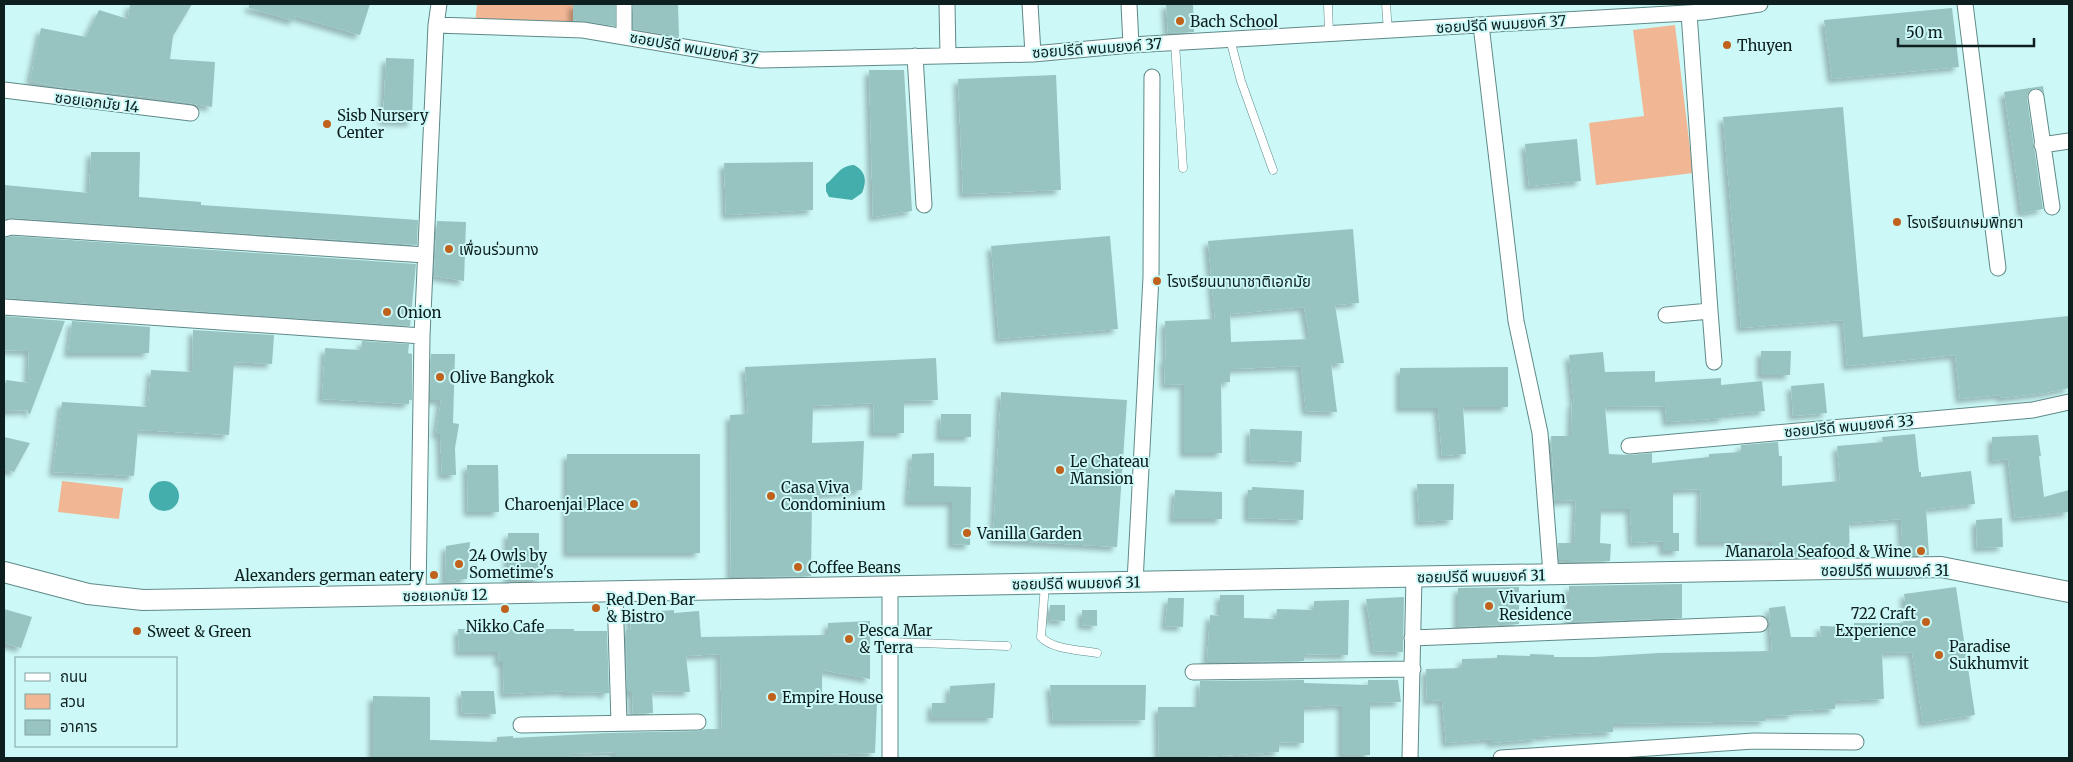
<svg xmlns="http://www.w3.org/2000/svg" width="2073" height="762" font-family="Merriweather,'Noto Sans Thai',serif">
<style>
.green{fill:#f1b694}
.water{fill:#43aeab}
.building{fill:#97c3c1;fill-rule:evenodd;filter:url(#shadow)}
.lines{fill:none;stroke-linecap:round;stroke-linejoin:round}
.lane-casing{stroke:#5f8988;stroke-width:9}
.street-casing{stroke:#5f8988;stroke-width:17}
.secondary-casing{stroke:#5f8988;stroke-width:22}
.lane{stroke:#fff;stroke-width:8}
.street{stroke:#fff;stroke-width:15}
.secondary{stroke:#fff;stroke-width:20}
.poi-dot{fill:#c0611c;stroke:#ccf9f7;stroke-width:2}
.labels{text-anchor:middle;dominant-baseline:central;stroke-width:4;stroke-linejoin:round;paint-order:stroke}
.poi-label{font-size:15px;fill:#0d1f1e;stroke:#ccf9f7;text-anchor:start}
.street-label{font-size:15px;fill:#0d1f1e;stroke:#ccf9f7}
</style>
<defs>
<filter id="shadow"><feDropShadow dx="-4.5" dy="4.5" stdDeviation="2.5" flood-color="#0004"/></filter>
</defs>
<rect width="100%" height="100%" fill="#ccf9f7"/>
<path class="green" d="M477,4H573V26L475,25Z
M1675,25L1693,173L1596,185L1589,123L1644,116L1633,30Z
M62,481L123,488L119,519L58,512Z"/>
<path class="water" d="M854,165C866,171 867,181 862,193L852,200L829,197L826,191V184C837,176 839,166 854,165Z
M149 496a15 15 0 1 1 30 0a15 15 0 1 1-30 0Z"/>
<path class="building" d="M130,4H192L173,36L170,59L215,62L212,107L165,99L58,87L30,81L41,28L86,37L99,10L128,19Z
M249,4H370L360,35L295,16L294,21L249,8Z
M573,4H615V26L573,20Z
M633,4H678L679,37L633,29Z
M1166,4H1193L1194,32L1168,33Z
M1952,8L1959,67L1832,79L1824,20Z
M386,58L414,59L412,122L383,121Z
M869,70H904L912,211L873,217Z
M1056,75L1061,190L963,194L958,79Z
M2043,86L2044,93L2040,89L2034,88L2028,93L2027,98L2043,209L2022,213L2004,92Z
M1843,107L1863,337L2069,316V388L2045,393L2001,398L2000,395L1960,399L1955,355L1847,366L1843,320L1741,328L1723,117Z
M1577,139L1581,181L1529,186L1525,144Z
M91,152H140L139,197L201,202V205L418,220L417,245L12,218L4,219V185L89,193Z
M813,162V210L726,215L724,163Z
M437,221L466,222L464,281L434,276Z
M1353,229L1359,303L1335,305L1344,363L1331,364L1337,412L1306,411L1301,366L1230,369V382L1221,383L1222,453H1184V384L1165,385L1164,359H1166L1165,321L1215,319L1208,241ZM1304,307L1310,339L1231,342L1230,314Z
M12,236L416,264L410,326L4,298V238Z
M1110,236L1118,329L999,339L991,246Z
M4,316L65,321L30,414L28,413V410L4,411V387L6,380L28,383L29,351L4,350Z
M72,321L150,327L149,353H68Z
M193,330L274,335L272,364L234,362L229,435L138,430L134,476L53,472L62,402L148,407L151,370L192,372Z
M362,341L409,344L408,353L412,354V400H409V404L322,399L325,348L361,350Z
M1761,351H1791L1790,375H1761Z
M1603,352L1605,372L1655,371V382L1721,378V385L1762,381L1765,411L1723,415L1724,418L1667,422L1665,406L1605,407L1609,454L1630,455L1652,453V463L1709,457V454L1741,452V445L1778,442L1779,456H1782V486L1840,481L1837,446L1883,442L1882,437L1915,434L1919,472H1921V477L1971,471L1975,504L1926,509L1929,555L1903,556L1901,519L1849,523L1850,557L1773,558L1772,542H1700L1701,489L1673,490V533H1679V551H1663V541L1632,543L1630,509H1601L1600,543L1611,544L1610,561L1569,562V560H1559L1558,543H1574L1576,500L1555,501L1551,436H1571L1572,403H1574L1569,355Z
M431,354H455L453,423L459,424L455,448L456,475H442L440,434H436L441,400H430Z
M936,358L938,400L904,401V433H873L874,403L813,406L812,443L864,441L862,490L812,496L811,576L731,577L730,415L748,414L745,367Z
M1508,367V407H1463L1466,454L1442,456L1438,408H1400V368Z
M1824,383L1827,413L1793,416L1791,386Z
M1001,392L1127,400L1117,547L993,540Z
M941,414H971V437H940Z
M1250,429L1302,431L1301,462L1249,460Z
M2038,435L2041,456H2039L2044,497L2069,490V512L2015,518L2008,459L1992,461V437Z
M4,437L30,443L14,472L4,469Z
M934,453V486L971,487L970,545L952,544V502H908L912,454Z
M567,454H700V553H567Z
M467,465H498L499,512H468Z
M1417,484H1454L1453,520L1419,522Z
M1252,487L1304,490L1303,520L1248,518V490H1252Z
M1175,490L1222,492V519H1173Z
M2002,518L2003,547L1977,548L1976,520Z
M508,533H539V580H508Z
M470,542L467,579L445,581L446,546Z
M1682,584V618L1569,622V586Z
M1519,587V624L1458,627V588Z
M1956,587L1975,715L1923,723L1912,652L1882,653L1884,699L1835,701V709L1793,711V715L1765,716V721L1613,724V732L1551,735V736L1536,737V739L1491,743V739L1446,743L1442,700L1427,701L1426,669L1462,668V659L1497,658V655L1530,656V654L1554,655V657H1594L1659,653L1772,651L1769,608L1785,606L1791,637H1821L1820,626L1854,627V623H1908L1904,594Z
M1220,595H1244V618L1276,619L1277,609L1314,610V601L1349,600L1348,655L1304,654V661L1207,662L1210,615L1220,616Z
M1404,597L1403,652L1374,651L1366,599Z
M1168,598H1184L1183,627L1165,626Z
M1050,605H1065V621L1050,620Z
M4,609L32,617L21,648L4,643Z
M674,610V613L699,611L701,637L828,635V623L870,621V679L822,670V704L877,703L875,753L823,755V758H615V752L571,754V758H373V696L430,697V740L497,742V737L513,736V738L607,733L698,731L706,729H722L720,654L686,656L690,692L652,691L653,713L633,714L632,692H627L626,630H631L630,613Z
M1082,610H1097V626L1082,625Z
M458,629H574V631H607L609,693L602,694V692L565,693V691L504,694L503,662H498L499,652H459Z
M1304,680V683L1368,685V680H1398L1401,702L1370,703V755H1342V705L1304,707V743L1279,742V752L1188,758H1159L1158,707H1199L1200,681Z
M995,683L993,718H931L932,703H949L950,686Z
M1050,685H1146L1145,720L1053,721Z
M461,691H494L496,714L462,713Z"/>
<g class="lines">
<g class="lane-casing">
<path id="lane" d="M1328,4L1329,34
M1386,4L1388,31
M1230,39L1241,81L1273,170
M1175,43L1183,168
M1045,584L1041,637C1053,650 1080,650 1097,653
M890,642L1007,646"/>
</g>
<g class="street-casing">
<path id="street" d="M624,4V36
M947,4L948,56
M1030,4L1033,54
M1129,4L1131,45
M1965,4L1998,268
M1689,13L1710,311
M436,25L583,30L761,60L1033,54L1131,45L1704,12L1760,4
M1481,25L1516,321L1540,433L1551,574
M915,56L924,205
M4,90L191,113
M2036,97L2052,207
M2042,145L2069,141
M4,229L11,227L425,255
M4,307L422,336
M1666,315L1710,311L1714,362
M1629,446L2033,410L2069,402
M1135,582L1151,277L1152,77
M890,587V758
M615,593L619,723
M418,595L422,336L436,25L439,4
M1412,638L1760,624
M1193,672L1413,669
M521,725L698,722
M1410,758L1414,577
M1501,758L1754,741L1856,742"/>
</g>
<g class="secondary-casing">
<path id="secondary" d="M4,572L88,594L143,600L1941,567L2069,592"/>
</g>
<use href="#lane" class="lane"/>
<use href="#street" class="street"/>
<use href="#secondary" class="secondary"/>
</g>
<g class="poi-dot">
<circle cx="1180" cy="21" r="5"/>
<circle cx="1727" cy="45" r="5"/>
<circle cx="327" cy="124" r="5"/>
<circle cx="1897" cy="222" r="5"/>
<circle cx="449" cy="249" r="5"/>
<circle cx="1157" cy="281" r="5"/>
<circle cx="387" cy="312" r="5"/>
<circle cx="440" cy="377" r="5"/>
<circle cx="1060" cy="470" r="5"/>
<circle cx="771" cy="496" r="5"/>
<circle cx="634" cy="504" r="5"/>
<circle cx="967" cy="533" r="5"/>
<circle cx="1921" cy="551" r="5"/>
<circle cx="459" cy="564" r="5"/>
<circle cx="798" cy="567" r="5"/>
<circle cx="434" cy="575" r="5"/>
<circle cx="1489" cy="606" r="5"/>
<circle cx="596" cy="608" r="5"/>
<circle cx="505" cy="609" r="5"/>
<circle cx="1926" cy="622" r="5"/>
<circle cx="137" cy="631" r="5"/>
<circle cx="849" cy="639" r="5"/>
<circle cx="1939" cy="655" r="5"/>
<circle cx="772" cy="697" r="5"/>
</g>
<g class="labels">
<g class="poi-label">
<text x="1190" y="21">Bach School</text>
<text x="1737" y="45">Thuyen</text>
<text x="337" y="115">Sisb Nursery<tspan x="337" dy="17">Center</tspan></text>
<text x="1907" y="222">โรงเรียนเกษมพิทยา</text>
<text x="459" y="249">เพื่อนร่วมทาง</text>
<text x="1167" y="281">โรงเรียนนานาชาติเอกมัย</text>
<text x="397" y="312">Onion</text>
<text x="450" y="377">Olive Bangkok</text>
<text x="1070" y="461">Le Chateau<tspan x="1070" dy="17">Mansion</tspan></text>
<text x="781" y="487">Casa Viva<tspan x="781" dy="17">Condominium</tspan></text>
<text x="624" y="504" text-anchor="end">Charoenjai Place</text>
<text x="977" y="533">Vanilla Garden</text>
<text x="1911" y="551" text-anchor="end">Manarola Seafood &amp; Wine</text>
<text x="469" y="555">24 Owls by<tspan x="469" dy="17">Sometime's</tspan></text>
<text x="808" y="567">Coffee Beans</text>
<text x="424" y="575" text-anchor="end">Alexanders german eatery</text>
<text x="1499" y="597">Vivarium<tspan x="1499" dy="17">Residence</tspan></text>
<text x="606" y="599">Red Den Bar<tspan x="606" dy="17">&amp; Bistro</tspan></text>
<text x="1916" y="613" text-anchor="end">722 Craft<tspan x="1916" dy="17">Experience</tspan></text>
<text x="505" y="626" text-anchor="middle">Nikko Cafe</text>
<text x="859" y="630">Pesca Mar<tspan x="859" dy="17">&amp; Terra</tspan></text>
<text x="147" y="631">Sweet &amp; Green</text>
<text x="1949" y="646">Paradise<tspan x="1949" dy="17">Sukhumvit</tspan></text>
<text x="782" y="697">Empire House</text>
</g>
<g class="street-label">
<text transform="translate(1501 24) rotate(-3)">ซอยปรีดี พนมยงค์ 37</text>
<text transform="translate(694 48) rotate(10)">ซอยปรีดี พนมยงค์ 37</text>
<text transform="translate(1097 48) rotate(-4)">ซอยปรีดี พนมยงค์ 37</text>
<text transform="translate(97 102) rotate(7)">ซอยเอกมัย 14</text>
<text transform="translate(1849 426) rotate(-5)">ซอยปรีดี พนมยงค์ 33</text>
<text x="1885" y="570">ซอยปรีดี พนมยงค์ 31</text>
<text transform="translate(1481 576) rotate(-1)">ซอยปรีดี พนมยงค์ 31</text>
<text transform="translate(1076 583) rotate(-1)">ซอยปรีดี พนมยงค์ 31</text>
<text transform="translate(445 595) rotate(-1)">ซอยเอกมัย 12</text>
</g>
</g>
<rect width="2073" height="762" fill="none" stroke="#0d1f1e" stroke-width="10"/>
<rect x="15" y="657" width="162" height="90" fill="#ccf9f7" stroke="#80a2a0"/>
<rect x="25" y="673" width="25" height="8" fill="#ffffff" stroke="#80a2a0"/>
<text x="60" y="682" font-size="15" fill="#0d1f1e">ถนน</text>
<rect x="25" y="694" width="25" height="15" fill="#f1b694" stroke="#80a2a0"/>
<text x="60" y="707" font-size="15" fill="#0d1f1e">สวน</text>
<rect x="25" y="720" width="25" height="15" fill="#97c3c1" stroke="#80a2a0"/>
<text x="60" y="732" font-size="15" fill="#0d1f1e">อาคาร</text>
<path d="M1898 38v8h136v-8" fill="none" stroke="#0d1f1e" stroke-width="2.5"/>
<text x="1906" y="38" font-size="15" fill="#0d1f1e" stroke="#ccf9f7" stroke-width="4" paint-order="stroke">50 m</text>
</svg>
